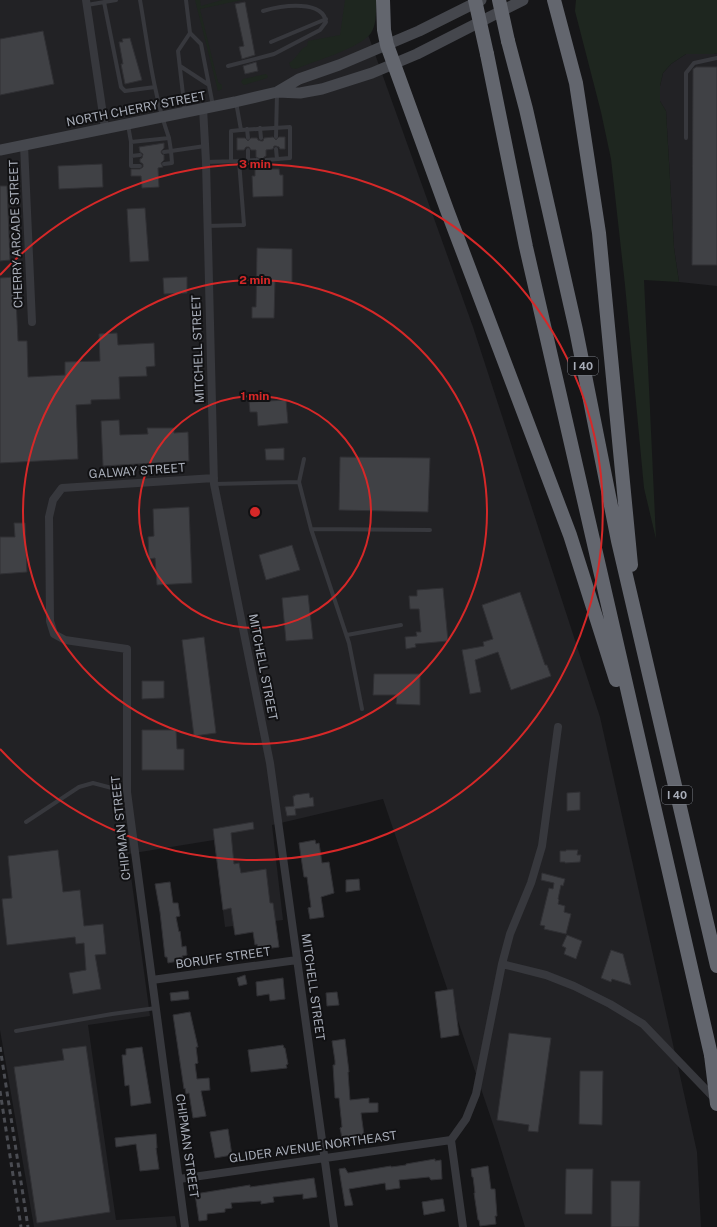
<svg xmlns="http://www.w3.org/2000/svg" width="717" height="1227" font-family="'Public Sans',sans-serif">
<style>
.built{fill:#222225}
.green{fill:#1e261f}
.building{fill:#404145;stroke:#303034}
.lines{fill:none;stroke-linecap:round;stroke-linejoin:round}
.lane{stroke:#37383d;stroke-width:4}
.street{stroke:#37383d;stroke-width:8}
.secondary{stroke:#45474d;stroke-width:11}
.highway{stroke:#63666e;stroke-width:14}
.rail{stroke:#4a4c52;stroke-width:3;stroke-dasharray:5 4;stroke-linecap:butt}
.highway-bridge{stroke:#63666e;stroke-width:14}
.ring{fill:none;stroke:#d62828;stroke-width:2}
.labels{text-anchor:middle;dominant-baseline:central;stroke-width:4;stroke-linejoin:round;paint-order:stroke}
.shield{fill:#111113;stroke:#7b7e86;stroke-width:1}
.shield-label{font-size:11px;font-weight:bold;fill:#a8adb8}
.street-label{font-size:12px;fill:#a8adb8;stroke:#111113}
.centre{fill:#d62828;stroke:#111113;stroke-width:2}
.ring-label{font-size:12px;text-anchor:middle;font-weight:bold;fill:#d62828;stroke:#111113;stroke-width:4;stroke-linejoin:round;paint-order:stroke}
</style>
<rect width="100%" height="100%" fill="#161618"/>
<path class="built" d="M0,0H365L366,29L473,327L600,717L697,1152L701,1227H525L497,1136L383,799L272,825L283,920L225,927L214,840L128,854L150,1016L88,1025L116,1220L175,1216L177,1227H34L0,1030Z
M717,53V286L679,282L674,248L666,111L660,101V86L663,73L671,64L686,54H714Z"/>
<path class="green" d="M195,0H200L201,6L222,0H242L200,9L218,82L222,85V89L218,91Z
M345,0H376C376,11 377,23 371,33C361,48 314,61 296,69L291,68L289,63C297,59 299,49 307,46L308,41L340,35Z
M576,0H717V53L714,54H686L671,64L663,73L660,86V101L666,111L674,248L679,282L644,280L656,539L644,488L625,285L611,159L601,112L575,11Z
M266,74L268,76L267,78L244,85L241,82L243,79Z"/>
<path class="building" d="M245,2L255,55L242,59L239,47L244,46L235,4Z
M43,31L54,84L0,95V39Z
M130,38L142,80L125,84L121,64H123L119,42H123L122,39Z
M256,62L258,71L245,74L243,66Z
M696,67H717V265H692L693,69Z
M273,137L276,140L279,137H285V149H280L279,147L276,146H274L273,149L266,150V156L264,157L263,161L267,163V169H279L280,175H283V196L253,197L252,176H255V170L257,169V164L259,163L260,159L256,157V150H251L249,147H246L244,150H237V138H245L248,141L251,138H257L258,140L261,141H263L264,138Z
M164,143V148L162,150L161,152L162,154L164,155V160L161,163L163,167L158,168L159,187L142,188L141,176H131V169H140L143,167V164L140,162V159L142,158L143,154L140,152L139,147Z
M102,164L103,187L59,189L58,166Z
M0,186H7L10,260L0,261Z
M145,208L149,261L130,262L127,209Z
M257,248L292,249V282L275,281L274,318H252V307H256Z
M15,277L18,341H27L28,377L65,375V362L100,361L99,334L117,333L118,345L154,343L155,366L146,367L147,376L119,377L120,399L91,400V404L76,405L78,459L0,463V278Z
M187,277V293L164,294L163,278Z
M286,400L288,423L258,426L257,412H250L249,402Z
M119,420L120,435L148,434L147,428H174V433L188,432L189,461L103,466L101,421Z
M284,448V460H266L265,449Z
M340,457L430,458L428,512L339,510Z
M189,507L192,583L157,585L155,558L149,559L148,537L154,536L153,509Z
M14,523H25L27,572L0,574V537H15Z
M292,545L300,570L266,580L259,555Z
M443,588L448,641L415,644L416,647L406,649L405,637L417,636L416,632H421L419,609H410L409,596H417V590Z
M520,592L545,665H547L551,676L511,690L498,652L475,660L481,692L470,694L462,650L484,646L483,642L493,639L482,605Z
M308,595L313,639L286,641L282,598Z
M204,637L216,733L194,736L182,640Z
M374,674H420V705L396,704L397,695H373Z
M142,681H164V698L142,699Z
M142,730H176L177,749H184V770H142Z
M580,792V810L567,811V793Z
M309,793L310,798L313,797L314,806L295,809L296,815L287,816L285,807L294,806L293,796H295V795Z
M253,822L254,829L231,833L234,864L239,863L241,873L266,869L270,903H273L279,947L258,950L257,944L255,945L253,932L235,935L231,908L223,910L213,829Z
M315,840L316,844L319,843L322,863L329,862L334,893L321,897L324,917L310,919L308,908L311,907L307,877H304L299,843Z
M58,850L63,892L80,890L84,926L103,924L106,954L95,955L101,989L73,994L69,973L86,970L84,943L76,944L75,937L7,945L2,899L12,898L8,856Z
M566,850H578L577,855H581L580,862L565,863V862H560V851H566Z
M542,873L565,879L563,886L561,885L558,899L559,900L558,904L565,906L564,912L571,914L566,934L544,929L545,926L540,925L549,888L553,889L554,883L541,880Z
M359,879L360,890L346,892V880Z
M170,882L173,903H178L180,916L176,917L179,932L180,931L182,947L186,946L187,955L182,956L183,960L168,963L167,957H165L160,912L155,884Z
M567,935L582,941L576,959L564,954L566,948L562,946Z
M611,950L623,954L631,985L612,979L611,982L601,978Z
M245,975L247,984L239,986L237,978Z
M283,978L285,999L270,1001L269,994L257,996L256,982Z
M453,989L459,1035L441,1038L435,992Z
M188,991L189,999L171,1001L170,993Z
M337,992L339,1005L327,1006L326,993Z
M190,1012L198,1047H196L198,1063L195,1064L197,1079L209,1078L210,1090L201,1091L206,1116L193,1118L189,1093L186,1094L185,1088L184,1089L173,1015Z
M509,1033L551,1038L538,1132L528,1131L529,1125L497,1120Z
M345,1039L349,1072H348L350,1100L369,1098V1103H378V1112L361,1113L364,1135L345,1138V1137L342,1138L340,1128L342,1127L339,1098H335L333,1065H335V1061L332,1041Z
M283,1045L284,1048H285L288,1064L286,1065L287,1068L251,1072L248,1050Z
M86,1046L110,1212L37,1223L14,1067L64,1060L62,1049Z
M142,1047L151,1103L131,1106L129,1085L125,1086L122,1055H126V1049Z
M580,1071H603L602,1125L579,1124Z
M228,1129L232,1155L215,1158L210,1132Z
M156,1134L157,1148H156L159,1169L140,1171L136,1144L116,1147L115,1138Z
M435,1159V1161L441,1160L442,1179L431,1180L429,1177L399,1180L400,1188L386,1190L385,1183L349,1189L353,1205L345,1206L339,1169L345,1168L348,1173L391,1166V1167L406,1165V1164Z
M488,1166L491,1189H495L497,1216H495L496,1224L480,1226L479,1220H478L474,1193H475L473,1177H472L471,1169Z
M566,1169H593L592,1214H565Z
M314,1178L317,1197L303,1199V1194L273,1197L274,1202L261,1204V1201L231,1203L232,1208L225,1209V1212L207,1214V1220L199,1221L195,1194L250,1185V1187Z
M611,1181H640L639,1227H611Z
M441,1199H443L445,1211L424,1215L422,1202Z"/>
<g class="lines">
<path class="lane" d="M140,0C148,46 153,93 169,138
M186,0L190,33
M104,2L121,87L125,91L155,87
M87,5L116,0
M271,42L326,19
M180,66L209,85
M228,66L274,54L320,30L326,22C323,0 284,5 263,11
M236,102L241,130L290,127V158L266,160
M185,112L178,51L190,33L201,44L213,106
M128,125L131,142L169,138L171,151L205,146
M260,128L261,138
M247,129L248,138
M276,137L277,93
M686,138V73L694,63L717,58
M131,142V166H140
M276,149L277,159
M248,150V161
M164,152L171,151L172,163L164,164
M131,156L140,155
M231,161V131L241,130
M239,161L257,160
M206,162L239,161L244,225L206,226
M304,459L299,482L311,529L349,643L362,709
M214,484L299,482
M311,529L430,530
M347,635L401,625
M26,822L79,787L93,783L127,792
M16,1031L112,1014L156,1008"/>
<path class="street" d="M86,0L105,128
M203,108L206,162L214,484L270,763L334,1227
M24,145L32,322
M502,964L546,975L574,986L610,1004L643,1024L715,1099
M152,980L297,960
M179,1179L451,1140
M185,1227L127,792V649L65,640L54,634L50,621L49,517L53,500L62,488L214,478
M463,1227L451,1140L466,1119L476,1094L502,964L510,934L531,883L542,846L558,727"/>
<path class="secondary" d="M277,92L299,79L339,65L419,31L481,0
M0,150L235,102L277,92L300,93L322,89L372,73L417,54L523,0"/>
<path class="highway" d="M383,0L384,30L387,45L447,210L570,535L616,680
M554,0L576,83L599,233L631,565
M508,41L526,109L576,330L618,541L717,966
M487,54L526,247L711,1055"/>
<path class="rail" d="M0,1047L28,1227
M0,1091L21,1227"/>
<path class="highway-bridge" d="M475,0L487,54
M499,0L508,41
M711,1055L717,1104"/>
</g>
<g class="ring">
<circle cx="255" cy="512" r="116"/>
<circle cx="255" cy="512" r="232"/>
<path d="M0 275A348 348 0 1 1 0 749"/>
</g>
<g class="labels">
<g class="shield">
<rect x="568" y="357" width="30" height="18" rx="3"/>
<rect x="662" y="786" width="30" height="18" rx="3"/>
</g>
<g class="shield-label">
<text x="583" y="366">I 40</text>
<text x="677" y="795">I 40</text>
</g>
<g class="street-label">
<text transform="translate(136 109) rotate(-11)">NORTH CHERRY STREET</text>
<text transform="translate(16 234) rotate(-92)">CHERRY ARCADE STREET</text>
<text transform="translate(198 349) rotate(-92)">MITCHELL STREET</text>
<text transform="translate(137 471) rotate(-4)">GALWAY STREET</text>
<text transform="translate(263 667) rotate(79)">MITCHELL STREET</text>
<text transform="translate(121 828) rotate(-96)">CHIPMAN STREET</text>
<text transform="translate(223 958) rotate(-8)">BORUFF STREET</text>
<text transform="translate(313 987) rotate(82)">MITCHELL STREET</text>
<text transform="translate(187 1146) rotate(82)">CHIPMAN STREET</text>
<text transform="translate(313 1147) rotate(-8)">GLIDER AVENUE NORTHEAST</text>
</g>
</g>
<circle cx="255" cy="512" r="6" class="centre"/>
<g class="ring-label">
<text x="255" y="168">3 min</text>
<text x="255" y="284">2 min</text>
<text x="255" y="400">1 min</text>
</g>
</svg>
